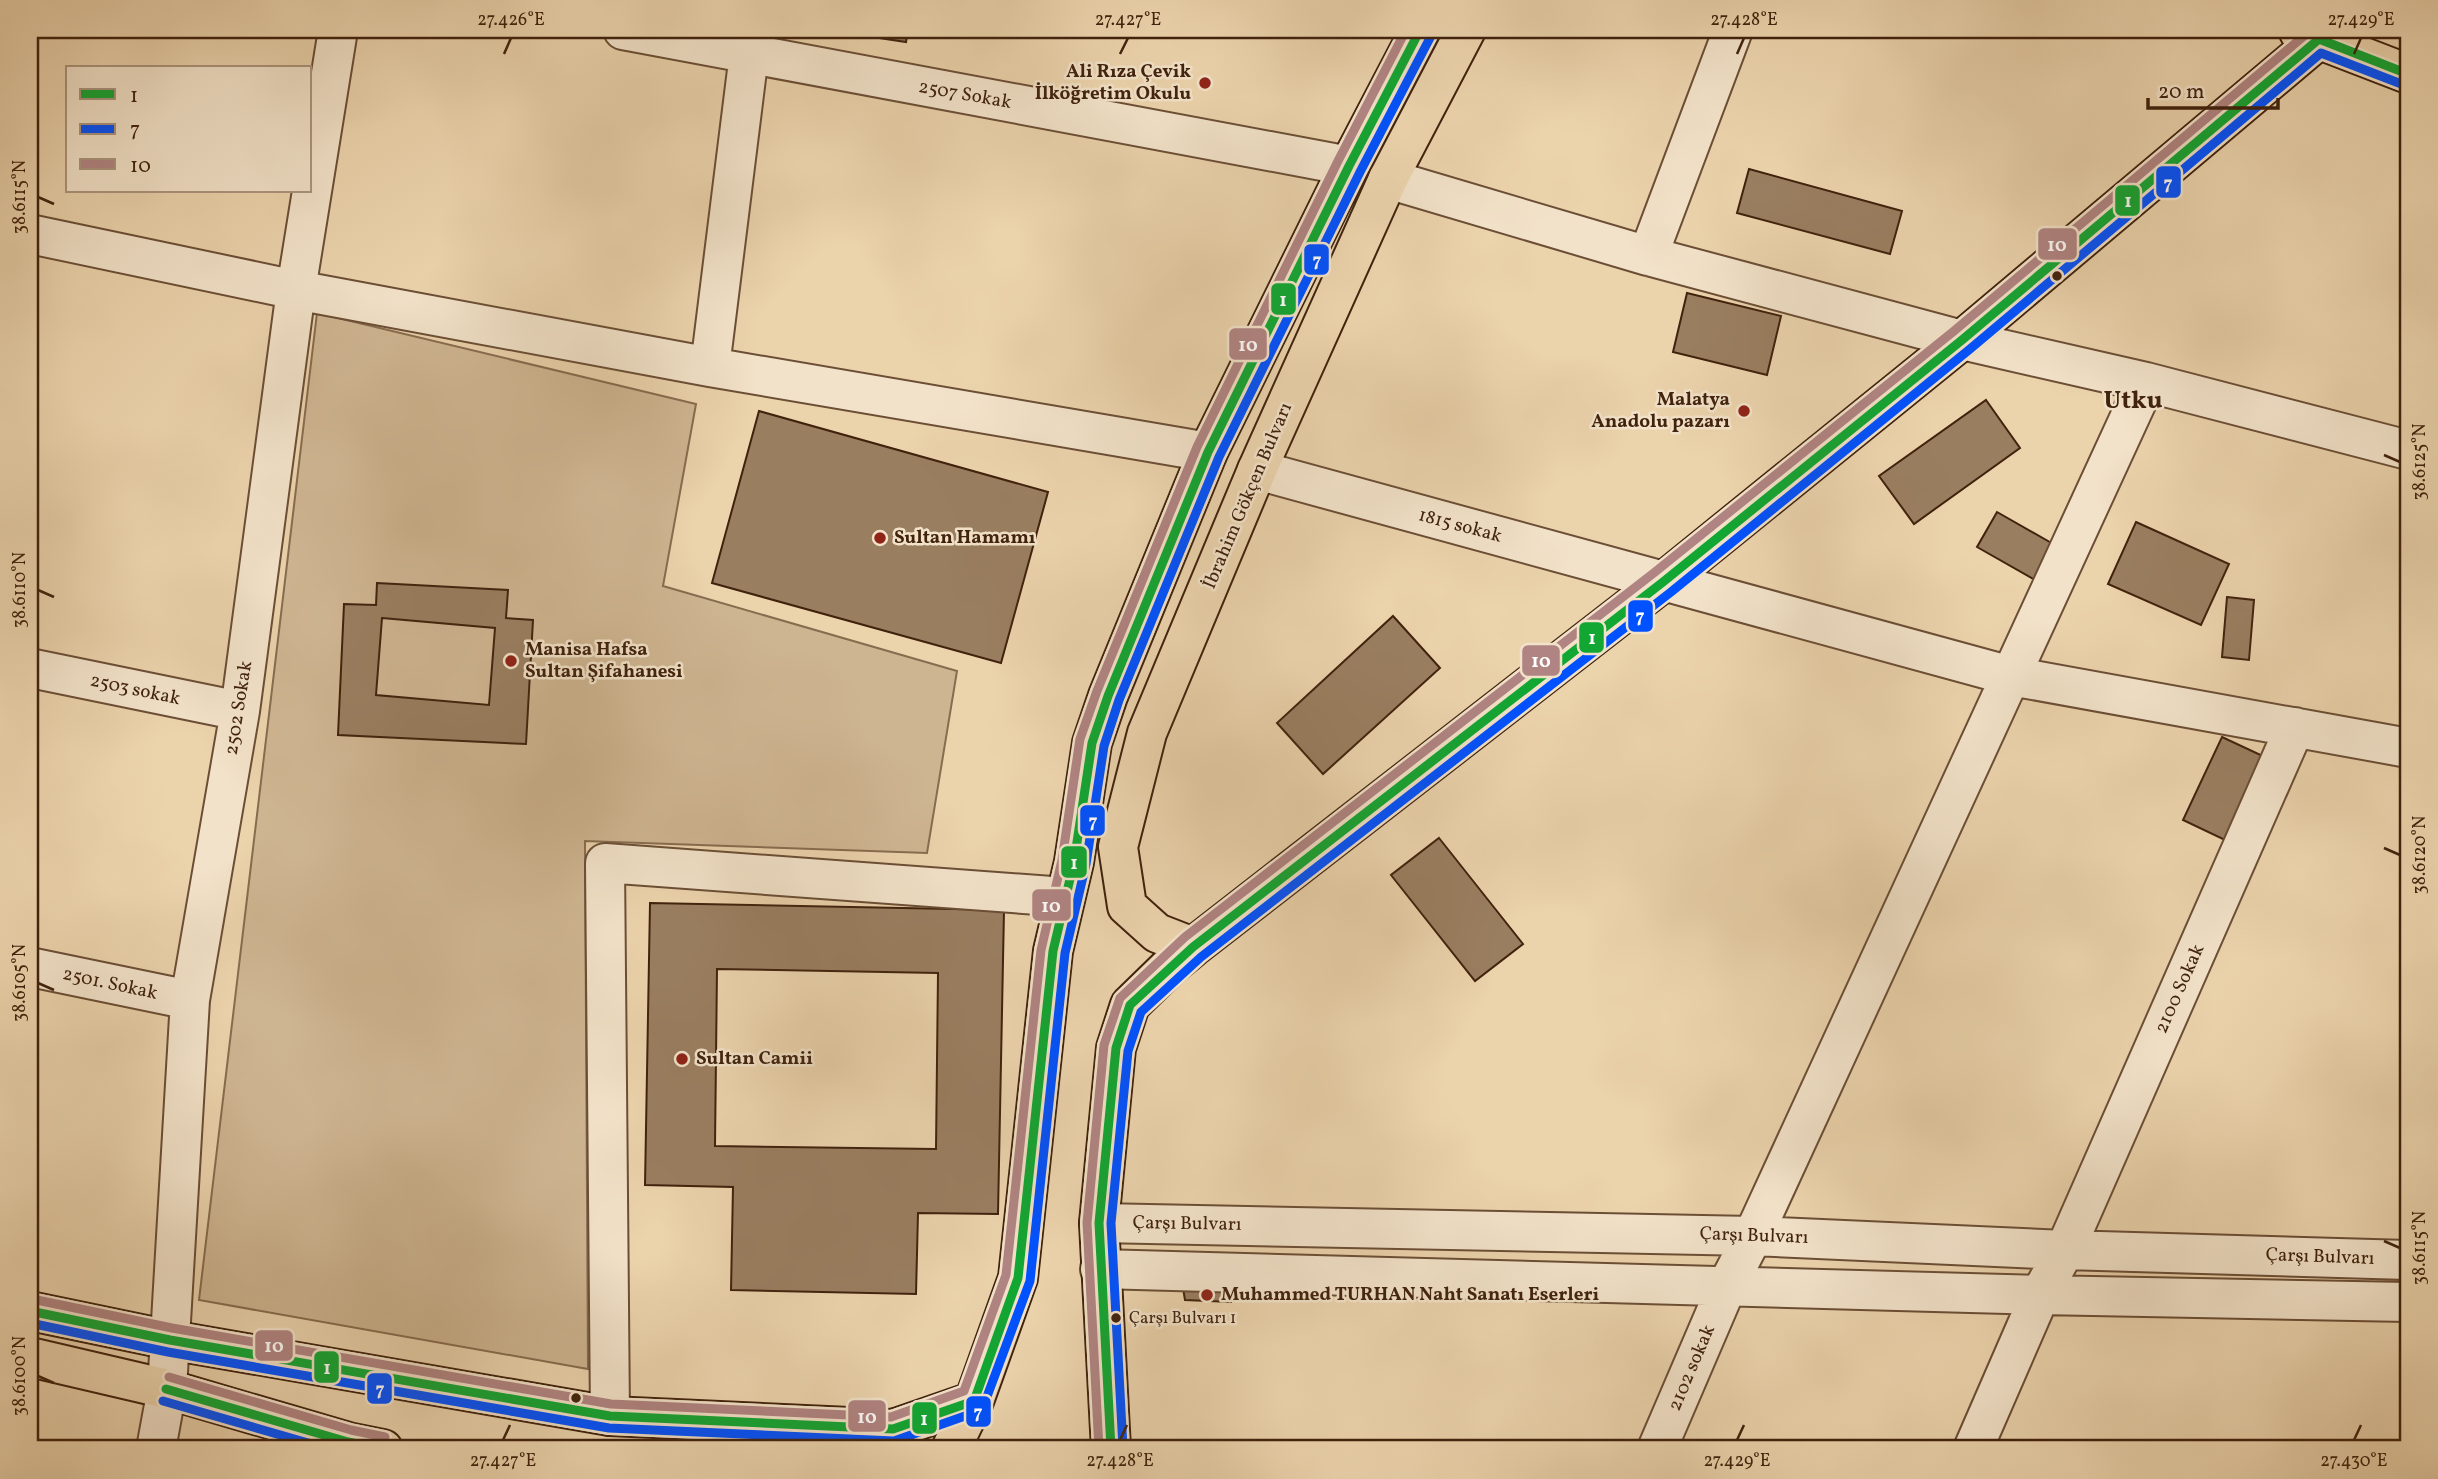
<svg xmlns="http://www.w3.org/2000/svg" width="2438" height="1479" font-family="Vollkorn,serif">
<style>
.green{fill:#ceb591;stroke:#876c4f;stroke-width:2}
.building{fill:#997e60;stroke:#40220d;stroke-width:2;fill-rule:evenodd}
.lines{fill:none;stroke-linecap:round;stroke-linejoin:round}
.minor-casing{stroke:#6b4e35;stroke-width:42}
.major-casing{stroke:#40220d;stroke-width:42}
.minor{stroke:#f2e2c9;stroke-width:38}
.major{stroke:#ebd3ac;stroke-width:38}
.bus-1-casing{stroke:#f2e2c9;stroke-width:14}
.bus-2-casing{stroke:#f2e2c9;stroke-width:14}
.bus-3-casing{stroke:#f2e2c9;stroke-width:14}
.bus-1{stroke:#12a633;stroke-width:9}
.bus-2{stroke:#0051ff;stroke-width:9}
.bus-3{stroke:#b08482;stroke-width:9}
.ticks{fill:none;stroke:#40220d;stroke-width:2.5}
.poi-dot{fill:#8f2418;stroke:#f2e2c9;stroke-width:2.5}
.bus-dot{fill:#40220d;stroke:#f2e2c9;stroke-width:2.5}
.labels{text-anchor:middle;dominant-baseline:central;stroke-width:5;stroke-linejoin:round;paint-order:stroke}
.bus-label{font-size:17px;fill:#40220d;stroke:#f2e2c9;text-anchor:start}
.poi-label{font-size:19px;font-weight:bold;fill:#40220d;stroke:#f2e2c9;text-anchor:start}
.street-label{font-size:19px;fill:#40220d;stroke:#f2e2c9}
.district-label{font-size:26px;font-weight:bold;fill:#40220d;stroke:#f2e2c9}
.line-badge{stroke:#f2e2c9;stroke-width:2.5}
.badge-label{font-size:19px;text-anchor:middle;font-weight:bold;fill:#fff}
.neatline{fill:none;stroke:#40220d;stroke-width:2.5}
.ticks-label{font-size:18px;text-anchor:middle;fill:#40220d}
</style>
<rect width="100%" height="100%" fill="#ebd3ac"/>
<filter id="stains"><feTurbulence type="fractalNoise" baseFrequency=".00286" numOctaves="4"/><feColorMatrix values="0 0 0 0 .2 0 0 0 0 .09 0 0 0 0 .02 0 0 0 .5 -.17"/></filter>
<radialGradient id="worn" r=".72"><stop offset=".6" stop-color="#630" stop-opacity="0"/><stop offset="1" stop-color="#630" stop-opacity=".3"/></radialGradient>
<path class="green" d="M317,313L696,404L663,586L957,671L927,853L585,841L588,1369L199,1300Z"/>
<path class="building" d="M827,30H908L906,42Z
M1749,169L1902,211L1890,254L1737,213Z
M1687,293L1781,316L1767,375L1673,352Z
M1986,400L2020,448L1914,524L1879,476Z
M759,411L1048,492L1001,663L712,583Z
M1997,512L2055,545L2035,580L1977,547Z
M2136,522L2229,564L2201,625L2108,584Z
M377,583L508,590L506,618L533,620L526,744L338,735L344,604L376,605ZM382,618L495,628L489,705L376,695Z
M2227,597L2254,600L2249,660L2222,657Z
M1393,616L1440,668L1323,774L1277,723Z
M2222,737L2267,758L2227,841L2183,820Z
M1439,838L1523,944L1475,981L1391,875Z
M650,903L1004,910L998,1214L918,1213L916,1294L731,1290L733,1187L645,1185ZM717,969L938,973L936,1149L715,1146Z
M1183,1288L1230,1290L1231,1302L1185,1300Z"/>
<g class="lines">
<g class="minor-casing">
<path id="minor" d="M623,30L1349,166
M1388,179L1648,256L1962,340L2146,382L2408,450
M30,234L296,290L710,367L1208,452
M1648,256L1733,30
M710,367L752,30
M1257,470L2011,676L2408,748
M30,668L240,711
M30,967L190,1000
M1099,1223L1753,1236L2065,1250L2408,1260
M1100,1269L2040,1295L2408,1302
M610,1416L605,863L1065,897
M156,1449L167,1389L190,1000L240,711L296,290L338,30
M1657,1449L1727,1286L1753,1236L2146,382
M1973,1449L2040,1295L2065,1250L2295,727"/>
</g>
<g class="major-casing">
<path id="major" d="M2299,32L2408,74
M1193,947L1157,933L1127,906L1118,847L1147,733L1257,470L1388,179L1466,30
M30,1311L170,1340L610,1416L893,1429L974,1401
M30,1357L167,1389L348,1442L383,1449
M951,1449L974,1401L1018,1278L1053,951L1074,862L1092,743L1108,696L1208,452L1349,166L1420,30
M1111,1449L1099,1223L1116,1048L1130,1005L1170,966L1193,947L1663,582L1962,340L2330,30"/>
</g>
<use href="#minor" class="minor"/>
<use href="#major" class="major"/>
<g class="bus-1-casing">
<path id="bus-1" d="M30,1311L170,1340L610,1416L893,1429L974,1401L1018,1278L1053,951L1074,862L1092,743L1108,696L1208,452L1349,166L1420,30
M166,1389L348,1442L383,1449
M1111,1449L1099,1223L1116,1048L1130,1005L1193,947L1663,582L1962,340L2319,39L2408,74"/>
</g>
<g class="bus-2-casing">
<path id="bus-2" d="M30,1323L168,1352L609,1428L894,1441L982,1410L1030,1281L1065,953L1086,864L1104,746L1119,700L1219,457L1360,172L1431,36
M163,1401L329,1449
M1123,1448L1111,1223L1128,1051L1141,1012L1201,957L1671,592L1970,349L2321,53L2404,85"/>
</g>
<g class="bus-3-casing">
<path id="bus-3" d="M32,1299L172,1328L611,1404L891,1417L964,1391L1006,1275L1041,950L1062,860L1080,739L1097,691L1197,447L1338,161L1406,30
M169,1377L351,1430L385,1437
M1099,1449L1087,1223L1104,1045L1120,998L1185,937L1655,572L1954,331L2311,30"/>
</g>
<use href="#bus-1" class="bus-1"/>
<use href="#bus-2" class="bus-2"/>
<use href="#bus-3" class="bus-3"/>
</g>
<path class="ticks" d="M504,54L511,38M1120,54L1128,38M1737,54L1744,38M2354,54L2361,38M38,197L54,204M2384,455L2400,462M38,590L54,597M2384,848L2400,855M38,983L54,990M2384,1241L2400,1248M38,1376L54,1383M503,1440L510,1425M1120,1440L1127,1425M1737,1440L1744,1425M2354,1440L2361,1425"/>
<g class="poi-dot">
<circle cx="1205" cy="83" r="7"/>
<circle cx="1744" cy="411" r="7"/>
<circle cx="880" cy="538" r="7"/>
<circle cx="511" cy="661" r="7"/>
<circle cx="682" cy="1059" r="7"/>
<circle cx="1207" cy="1295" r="7"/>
</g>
<g class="bus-dot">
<circle cx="2057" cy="276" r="6"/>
<circle cx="1116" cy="1318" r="6"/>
<circle cx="576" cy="1398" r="6"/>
</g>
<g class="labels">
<g class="bus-label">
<text x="1129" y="1318">Çarşı Bulvarı 1</text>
</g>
<g class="poi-label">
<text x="1191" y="72" text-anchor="end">Ali Rıza Çevik<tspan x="1191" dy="22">İlköğretim Okulu</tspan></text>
<text x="1730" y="400" text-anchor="end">Malatya<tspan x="1730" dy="22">Anadolu pazarı</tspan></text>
<text x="894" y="538">Sultan Hamamı</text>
<text x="525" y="650">Manisa Hafsa<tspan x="525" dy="22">Sultan Şifahanesi</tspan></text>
<text x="696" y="1059">Sultan Camii</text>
<text x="1221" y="1295">Muhammed TURHAN Naht Sanatı Eserleri</text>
</g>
<g class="street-label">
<text transform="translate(965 95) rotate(10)">2507 Sokak</text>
<text transform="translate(1248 496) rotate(-67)">İbrahim Gökçen Bulvarı</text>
<text transform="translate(1460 526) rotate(15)">1815 sokak</text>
<text transform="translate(135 690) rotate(12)">2503 sokak</text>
<text transform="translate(239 708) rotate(-81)">2502 Sokak</text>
<text transform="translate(110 984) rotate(12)">2501. Sokak</text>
<text transform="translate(2180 989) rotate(-66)">2100 Sokak</text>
<text transform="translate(1187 1224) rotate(1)">Çarşı Bulvarı</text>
<text transform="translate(1754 1236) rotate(2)">Çarşı Bulvarı</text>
<text transform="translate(2320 1257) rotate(2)">Çarşı Bulvarı</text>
<text transform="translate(1692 1368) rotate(-67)">2102 sokak</text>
</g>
<g class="district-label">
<text x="2133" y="401">Utku</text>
</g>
</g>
<g class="line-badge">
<rect x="2155" y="165" width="27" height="34" rx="7" fill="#0051ff"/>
<rect x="2114" y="184" width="27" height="33" rx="7" fill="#12a633"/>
<rect x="2037" y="227" width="41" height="34" rx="7" fill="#b08482"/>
<rect x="1303" y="243" width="27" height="33" rx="7" fill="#0051ff"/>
<rect x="1270" y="282" width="27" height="34" rx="7" fill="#12a633"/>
<rect x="1228" y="327" width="40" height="34" rx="7" fill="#b08482"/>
<rect x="1627" y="599" width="27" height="34" rx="7" fill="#0051ff"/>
<rect x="1578" y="621" width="27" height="33" rx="7" fill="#12a633"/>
<rect x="1521" y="644" width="40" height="33" rx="7" fill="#b08482"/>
<rect x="1079" y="804" width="27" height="33" rx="7" fill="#0051ff"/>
<rect x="1060" y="845" width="28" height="34" rx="7" fill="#12a633"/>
<rect x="1031" y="888" width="41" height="34" rx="7" fill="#b08482"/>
<rect x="254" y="1329" width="40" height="33" rx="7" fill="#b08482"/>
<rect x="313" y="1350" width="27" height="34" rx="7" fill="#12a633"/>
<rect x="366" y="1372" width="27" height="33" rx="7" fill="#0051ff"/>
<rect x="965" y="1395" width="27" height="33" rx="7" fill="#0051ff"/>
<rect x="847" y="1399" width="40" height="34" rx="7" fill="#b08482"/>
<rect x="911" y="1401" width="27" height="34" rx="7" fill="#12a633"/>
</g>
<g class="badge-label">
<text x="2168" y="189">7</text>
<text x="2128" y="207">1</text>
<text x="2057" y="251">10</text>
<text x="1317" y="266">7</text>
<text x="1283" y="306">1</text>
<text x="1248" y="351">10</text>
<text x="1640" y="622">7</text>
<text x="1592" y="644">1</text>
<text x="1541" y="667">10</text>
<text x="1093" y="827">7</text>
<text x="1074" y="869">1</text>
<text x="1051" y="912">10</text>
<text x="274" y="1352">10</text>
<text x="327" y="1374">1</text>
<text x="380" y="1395">7</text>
<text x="978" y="1418">7</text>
<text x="867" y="1423">10</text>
<text x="924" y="1425">1</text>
</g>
<rect width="2438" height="1479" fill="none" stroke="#ebd3ac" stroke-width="77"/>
<rect x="66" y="66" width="245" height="126" fill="#f2e2c9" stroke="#ab957e" stroke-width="2"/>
<rect x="80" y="89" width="35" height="10" fill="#12a633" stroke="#ab957e" stroke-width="2"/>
<text x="130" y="102" font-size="21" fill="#40220d">1</text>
<rect x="80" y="124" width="35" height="10" fill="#0051ff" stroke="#ab957e" stroke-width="2"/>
<text x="130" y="136" font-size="21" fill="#40220d">7</text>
<rect x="80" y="159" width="35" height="10" fill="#b08482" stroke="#ab957e" stroke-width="2"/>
<text x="130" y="172" font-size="21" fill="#40220d">10</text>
<path d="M2148 98v10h130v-10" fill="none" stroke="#40220d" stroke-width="3.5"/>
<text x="2158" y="98" font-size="21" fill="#40220d" stroke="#f2e2c9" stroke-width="5" paint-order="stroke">20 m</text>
<rect x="38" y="38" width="2362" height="1402" class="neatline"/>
<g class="ticks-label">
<text x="511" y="25">27.426°E</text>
<text x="1128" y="25">27.427°E</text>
<text x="1744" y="25">27.428°E</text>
<text x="2361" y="25">27.429°E</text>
<text transform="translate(19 197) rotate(-90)" y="6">38.6115°N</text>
<text transform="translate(2419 462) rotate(-90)" y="6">38.6125°N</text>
<text transform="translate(19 590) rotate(-90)" y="6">38.6110°N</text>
<text transform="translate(2419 855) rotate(-90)" y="6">38.6120°N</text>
<text transform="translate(19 983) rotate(-90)" y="6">38.6105°N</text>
<text transform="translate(2419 1248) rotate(-90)" y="6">38.6115°N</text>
<text transform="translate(19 1376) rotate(-90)" y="6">38.6100°N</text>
<text x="503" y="1466">27.427°E</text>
<text x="1120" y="1466">27.428°E</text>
<text x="1737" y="1466">27.429°E</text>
<text x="2354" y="1466">27.430°E</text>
</g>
<rect width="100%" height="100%" filter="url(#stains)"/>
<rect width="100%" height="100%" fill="url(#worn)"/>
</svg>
